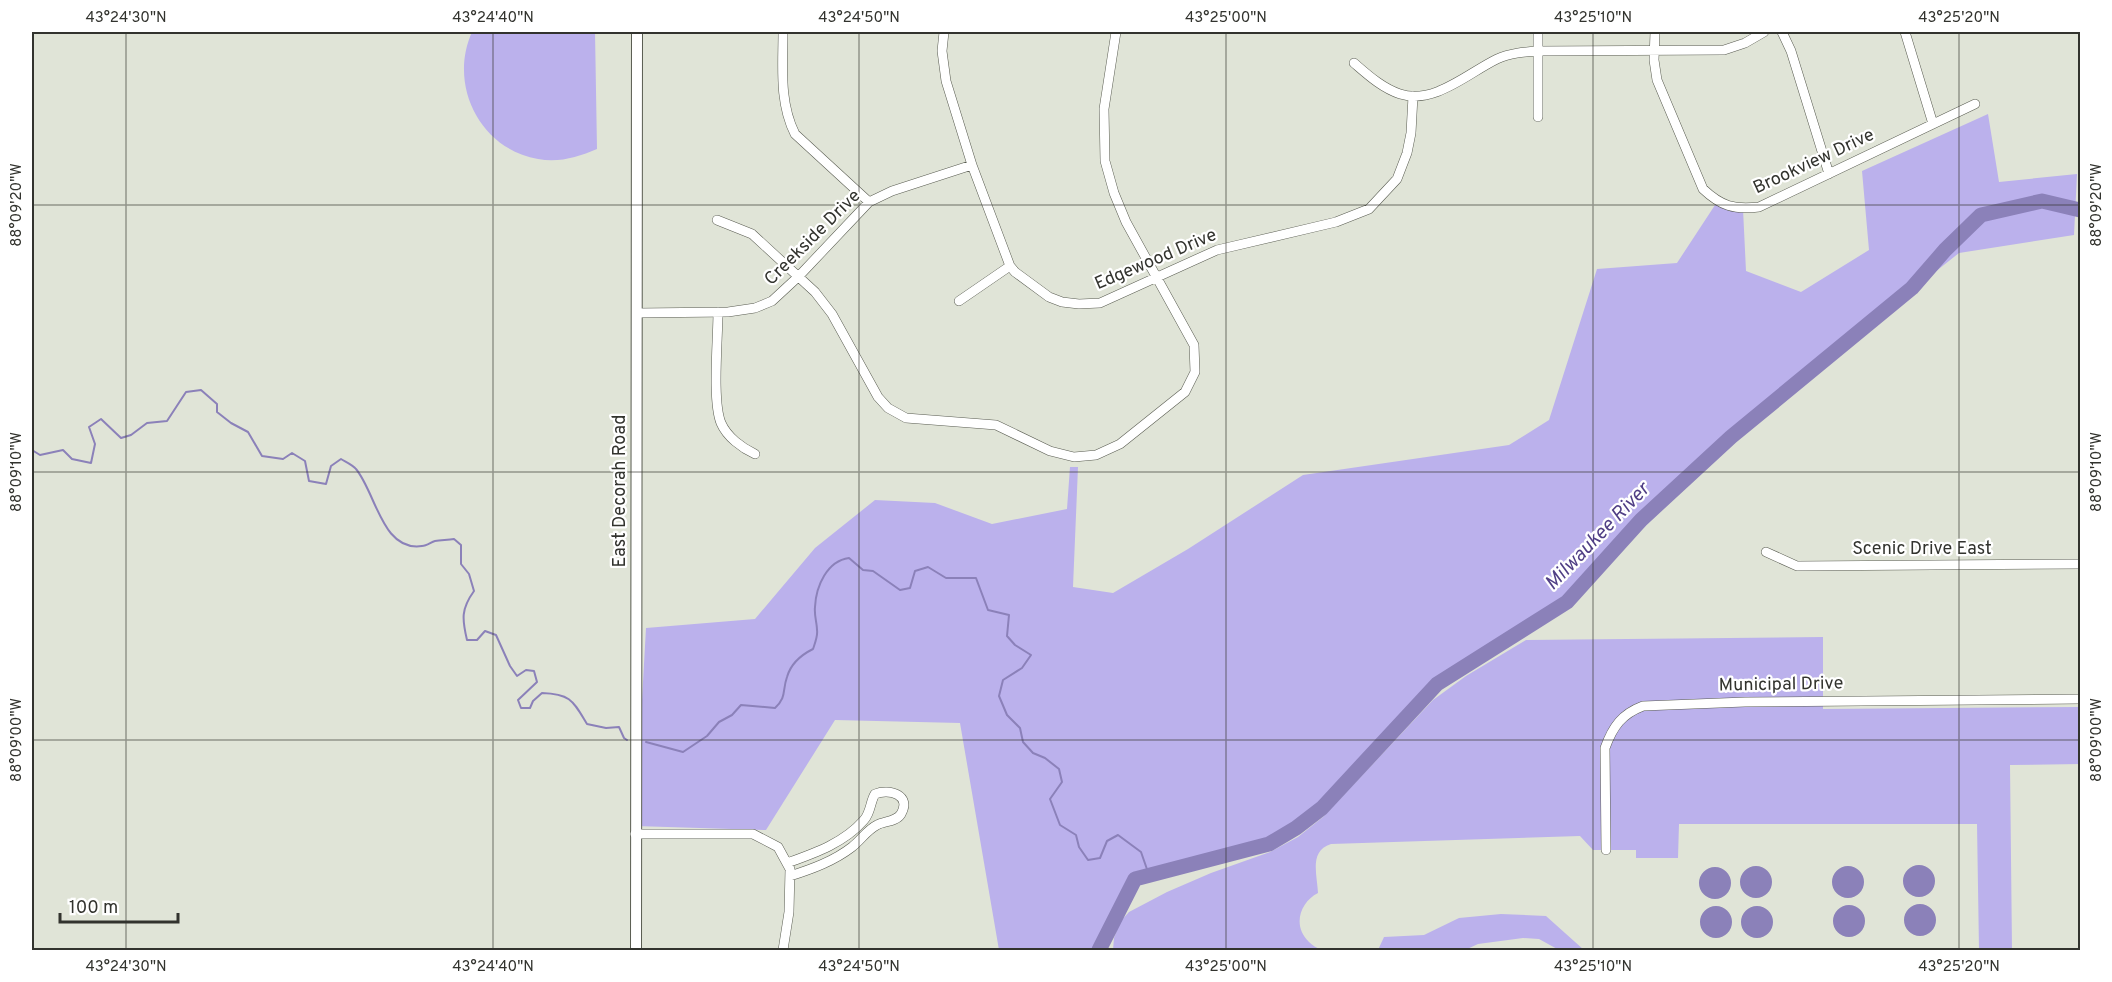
<svg xmlns="http://www.w3.org/2000/svg" width="2112" height="982" font-family="Overpass,sans-serif">
<style>
.green{fill:#bbb1ec}
.water{fill:#8b81b9}
.lines{fill:none;stroke-linecap:round;stroke-linejoin:round}
.stream{stroke:#8b81b9;stroke-width:2}
.river{stroke:#8b81b9;stroke-width:15}
.minor-casing{stroke:#595c51;stroke-width:10}
.tertiary-casing{stroke:#595c51;stroke-width:12}
.minor{stroke:#fff;stroke-width:9}
.tertiary{stroke:#fff;stroke-width:10}
.ticks{fill:none;stroke:#32332e;stroke-width:1.5;stroke-opacity:0.45}
.labels{text-anchor:middle;dominant-baseline:central;stroke-width:4.5;stroke-linejoin:round;paint-order:stroke}
.street-label{font-size:18px;fill:#32332e;stroke:#fff}
.water-label{font-size:20px;font-style:italic;fill:#503f85;stroke:#fff}
.neatline{fill:none;stroke:#32332e;stroke-width:2}
.ticks-label{font-size:15px;text-anchor:middle;fill:#32332e}
</style>
<rect width="100%" height="100%" fill="#e0e4d7"/>
<path class="green" d="M472,32H595L597,149C578,157 559,163 538,159C480,149 448,85 472,32Z
M1988,114L1999,182L2077,174L2074,235L1959,253L1785,391L1567,602L1437,684L1358,771L1322,808L1296,828L1269,844L1135,879L1107,944L1108,950H999L960,723L835,720L766,830L635,826L646,628L755,619L815,548L875,500L935,503L992,524L1067,509L1070,467H1078L1073,587L1113,593L1188,549L1303,475L1509,445L1549,420L1597,269L1677,263L1717,202L1743,209L1746,271L1801,292L1869,250L1862,171Z
M1823,637V709L2080,707V764L2010,765L2012,950H1979L1977,824H1679L1678,858H1636V850H1593L1580,836L1331,844C1309,851 1317,874 1318,893C1300,902 1292,926 1309,942C1312,945 1317,948 1321,950H1113L1114,938L1120,922L1129,912L1167,892L1211,873L1270,852L1298,837L1323,817L1433,700L1466,676L1526,640Z
M1501,914L1546,916L1584,950H1559L1539,939L1523,938L1478,944L1465,950H1378L1384,937L1424,935L1459,918Z"/>
<path class="water" d="M1903 881a16 16 0 1 1 32 0a16 16 0 1 1-32 0Z
M1832 882a16 16 0 1 1 32 0a16 16 0 1 1-32 0Z
M1740 882a16 16 0 1 1 32 0a16 16 0 1 1-32 0Z
M1699 883a16 16 0 1 1 32 0a16 16 0 1 1-32 0Z
M1904 920a16 16 0 1 1 32 0a16 16 0 1 1-32 0Z
M1833 921a16 16 0 1 1 32 0a16 16 0 1 1-32 0Z
M1700 922a16 16 0 1 1 32 0a16 16 0 1 1-32 0Z
M1741 922a16 16 0 1 1 32 0a16 16 0 1 1-32 0Z"/>
<g class="lines">
<path class="stream" d="M32,450L40,455L63,450L72,459L91,463L95,444L89,427L101,419L121,438L131,435L147,423L167,421L186,392L201,390L217,404V412L231,423L248,432L262,456L283,459L292,453L305,461L309,481L326,484L331,466L341,459C346,462 353,465 356,469C376,493 382,552 422,546C427,546 431,542 435,541C441,540 448,540 454,539L461,545V564L469,574L474,591C461,609 462,619 467,640H477L485,631L496,635L510,666L517,676L526,670L534,671L537,682L518,700L521,708H530L533,701L542,693C571,694 573,701 587,724L606,728L619,727L624,738L627,740
M646,742L683,752L707,736L719,722L732,715L741,705L775,708C787,697 782,691 787,677C791,663 801,655 813,649C815,643 818,636 817,630C817,623 814,615 815,607C816,586 827,561 849,558L863,570L873,571L900,590L910,588L915,571L928,567L946,578H976L988,610L1009,615L1007,636L1015,645L1031,655L1022,668L1003,680L999,696L1007,715L1020,728L1023,742L1033,753L1045,758L1059,769L1062,782L1050,799L1060,825L1076,835L1079,847L1088,860L1100,858L1107,841L1118,835L1141,852L1149,875"/>
<path class="river" d="M1099,950L1135,879L1269,844L1296,828L1322,808L1437,684L1567,602L1641,520L1731,437L1912,288L1945,250L1981,215L2042,201L2080,210"/>
<g class="minor-casing">
<path id="minor" d="M783,32C783,67 779,102 795,134L869,202
M944,32L942,51L946,81L972,165L1010,266L1015,272L1049,297L1062,302L1079,304L1100,303L1217,250L1336,222L1369,209L1397,179L1407,153L1411,133L1413,96
M1538,32V117
M1655,32L1654,60L1657,80L1703,189C1721,206 1734,210 1759,207L1975,104
M1782,32L1791,51L1829,174
M1905,32L1933,124
M1354,63C1368,75 1382,88 1400,94C1434,105 1468,73 1497,59C1510,53 1524,52 1538,51L1724,50L1745,43L1764,32
M717,220L752,234L815,292L832,314L878,397L888,408L906,418L996,425L1050,451L1074,457L1096,455L1120,444L1185,392L1195,372L1194,345L1126,222L1114,193L1105,161L1104,109L1116,32
M959,301L1010,266
M718,312C718,339 712,401 721,423C727,437 742,448 755,454
M637,313L728,312L755,308L772,301L799,276L869,202L892,191L972,165
M1766,552L1797,566L2080,564
M635,834H753L778,847L790,869L789,912L783,950
M1606,850L1605,748C1613,726 1622,714 1643,706L1745,702L2080,699
M787,863C815,853 844,843 864,820C871,812 870,802 875,794C889,788 912,795 901,814C896,822 884,821 877,825C867,830 861,840 852,847C834,861 812,869 790,876"/>
</g>
<g class="tertiary-casing">
<path id="tertiary" d="M636,950L637,32"/>
</g>
<use href="#minor" class="minor"/>
<use href="#tertiary" class="tertiary"/>
</g>
<path class="ticks" d="M126,32V950M493,32V950M859,32V950M1226,32V950M1593,32V950M1959,32V950M32,205H2080M32,472H2080M32,740H2080"/>
<g class="labels">
<g class="street-label">
<text transform="translate(1814 162) rotate(-25)">Brookview Drive</text>
<text transform="translate(813 238) rotate(-45)">Creekside Drive</text>
<text transform="translate(1156 260) rotate(-23)">Edgewood Drive</text>
<text transform="translate(620 491) rotate(-90)">East Decorah Road</text>
<text x="1922" y="549">Scenic Drive East</text>
<text transform="translate(1781 685) rotate(-1)">Municipal Drive</text>
</g>
<g class="water-label">
<text transform="translate(1598 537) rotate(-46)">Milwaukee River</text>
</g>
</g>
<rect width="2112" height="982" fill="none" stroke="#ffffff" stroke-width="66"/>
<path d="M60 913v9h118v-9" fill="none" stroke="#32332e" stroke-width="3"/>
<text x="69" y="913" font-size="18" fill="#32332e" stroke="#ffffff" stroke-width="4.5" paint-order="stroke">100 m</text>
<rect x="33" y="33" width="2046" height="916" class="neatline"/>
<g class="ticks-label">
<text x="126" y="22">43°24'30"N</text>
<text x="493" y="22">43°24'40"N</text>
<text x="859" y="22">43°24'50"N</text>
<text x="1226" y="22">43°25'00"N</text>
<text x="1593" y="22">43°25'10"N</text>
<text x="1959" y="22">43°25'20"N</text>
<text transform="translate(2096 205) rotate(-90)" y="5">88°09'20"W</text>
<text transform="translate(16 205) rotate(-90)" y="5">88°09'20"W</text>
<text transform="translate(2096 472) rotate(-90)" y="5">88°09'10"W</text>
<text transform="translate(16 472) rotate(-90)" y="5">88°09'10"W</text>
<text transform="translate(2096 740) rotate(-90)" y="5">88°09'00"W</text>
<text transform="translate(16 740) rotate(-90)" y="5">88°09'00"W</text>
<text x="126" y="971">43°24'30"N</text>
<text x="493" y="971">43°24'40"N</text>
<text x="859" y="971">43°24'50"N</text>
<text x="1226" y="971">43°25'00"N</text>
<text x="1593" y="971">43°25'10"N</text>
<text x="1959" y="971">43°25'20"N</text>
</g>
</svg>
